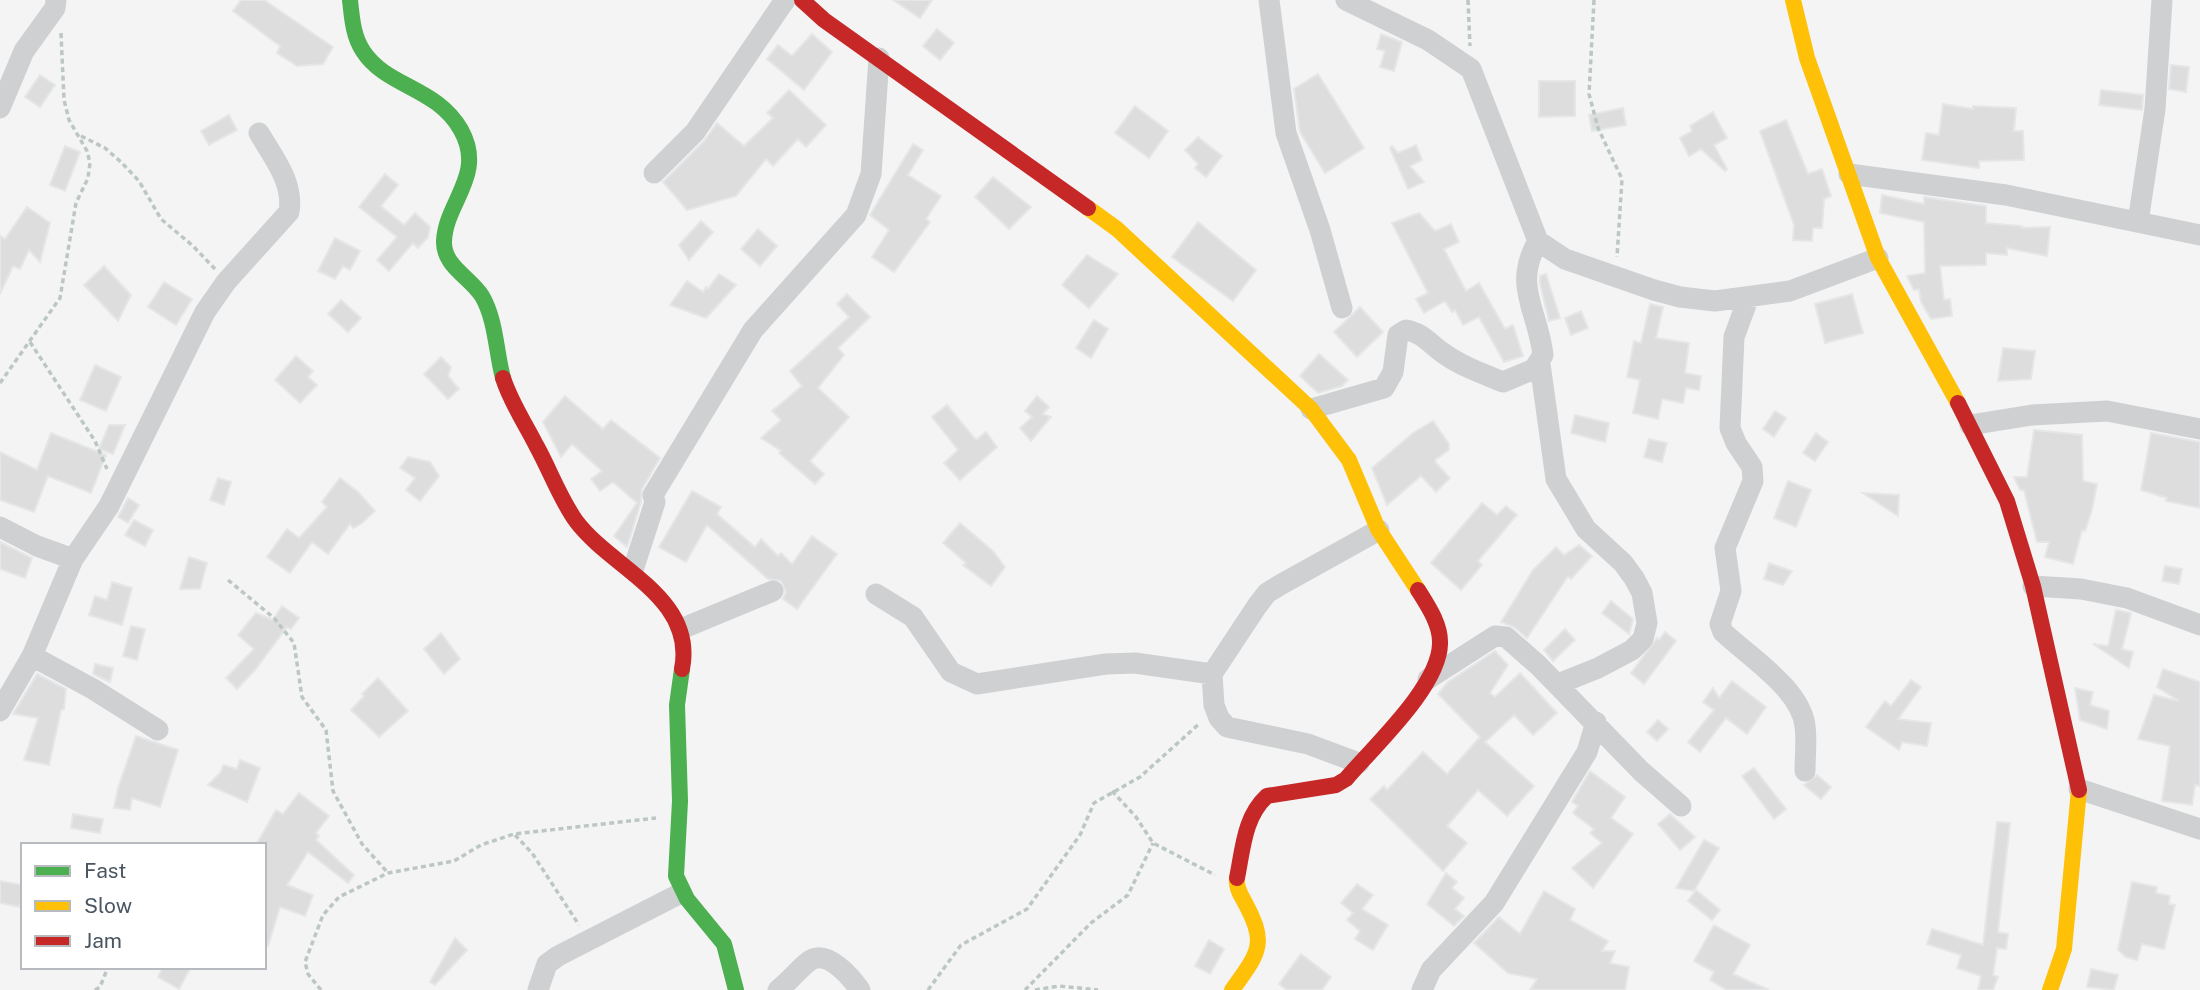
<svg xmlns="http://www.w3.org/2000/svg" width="2200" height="990" font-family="'Public Sans',sans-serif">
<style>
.building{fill:#ddddde;stroke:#e5e6e7;stroke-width:2}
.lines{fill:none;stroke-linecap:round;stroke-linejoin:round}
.path{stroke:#bcc7c4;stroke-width:3.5;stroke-dasharray:5 3.5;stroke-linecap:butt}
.street{stroke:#ced0d2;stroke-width:21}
.fast{stroke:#4caf50;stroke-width:16}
.slow{stroke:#ffc107;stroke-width:16}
.jam{stroke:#c62828;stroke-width:16}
</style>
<rect width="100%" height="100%" fill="#f4f4f4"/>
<path class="building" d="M241,0H264L333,47L323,64L297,66L277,53L280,46L233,11Z
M893,0H932L920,18Z
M937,29L954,43L940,60L923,46Z
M812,34L832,52L804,90L767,59L778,45L792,56Z
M1381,34L1402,42L1394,71L1380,67L1385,51L1377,49Z
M2171,65L2189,67L2186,92L2169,89Z
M1318,74L1364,148L1325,173L1300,132L1294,89Z
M40,75L55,85L40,107L25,97Z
M1539,81H1575V116L1539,117Z
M789,90L826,125L806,147L798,139L773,166L766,159L736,196L687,210L663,182L704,141L717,123L744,146L773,118L767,113Z
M2101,90L2143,95L2142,110L2099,105Z
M1943,104L1973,109V106L2016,108L2014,131H2023L2024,160L1979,161V168L1922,160L1926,133L1939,135Z
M1135,106L1168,131L1149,158L1115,133Z
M1623,108L1626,125L1592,131L1589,115Z
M1713,112L1727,138L1714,145L1727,169L1725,171L1701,149L1689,156L1680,138L1692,131L1690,126Z
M229,115L237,130L209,145L201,131Z
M1786,120L1808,174L1822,169L1831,196L1824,199L1822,228H1813L1812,241L1793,240L1794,225L1760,131Z
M1198,137L1222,156L1206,177L1195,168L1198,164L1185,150Z
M913,144L923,150L908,175L941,196L926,219L930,222L894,272L872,257L889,230L870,215Z
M1416,145L1422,160L1410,166L1424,182L1408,189L1390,148L1392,146L1398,153Z
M65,146L80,152L65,191L50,185Z
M385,174L398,185L381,206L404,225L415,213L430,227L428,237L418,248L413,243L389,271L377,260L397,237L359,207Z
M993,177L1031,207L1009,229L975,197Z
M1882,195L1924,204V197L1986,206V223L2022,226L2021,228L2050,227L2047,256L2007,248V255L1986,253V265L1940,266L1944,300L1950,299L1952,316L1931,319L1921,302L1919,289L1914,290L1907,276L1925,273L1924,222L1880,213Z
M27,207L50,223L40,262L29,250L20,269L13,266L0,294V236L5,239Z
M1419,213L1435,231L1451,224L1459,242L1444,249L1466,291L1479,283L1505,329L1513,325L1523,356L1504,362L1479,317L1463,325L1455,310L1452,312L1445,301L1424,313L1416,299L1428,293L1392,223Z
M701,221L713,232L689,260L679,245Z
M1198,222L1256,270L1233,301L1172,257Z
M758,229L777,246L760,266L741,249Z
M335,238L360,251L350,270L343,266L335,279L318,271Z
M1087,255L1118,274L1089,308L1062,285Z
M104,266L131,295L118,321L84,285Z
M719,274L736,285L706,318L670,305L687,281L703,292L706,287L708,289Z
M1546,274L1560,318L1549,321L1540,284V276Z
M164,282L192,299L176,325L148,307Z
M847,294L870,317L838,348L844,355L818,388L849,417L810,461L824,474L815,484L779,453L781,451L761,438L781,420L772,411L802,386L790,371L849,317L837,304Z
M1852,294L1863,333L1825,343L1815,304Z
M341,300L361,318L348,332L328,314Z
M1650,304L1663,307L1656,338L1689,343L1685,373L1701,376L1699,390L1686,388L1683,403L1662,399L1658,419L1633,413L1640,380L1627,377L1634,341L1641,343Z
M1360,307L1383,332L1357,357L1334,332Z
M1581,311L1588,328L1571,335L1565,318Z
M1094,320L1108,329L1091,358L1076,348Z
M2003,348L2035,351L2031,379L1998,381Z
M1319,354L1348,380L1342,386L1318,393L1300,376Z
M296,356L313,371L308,377L317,385L300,403L275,380Z
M441,357L451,367L448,376L459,389L448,399L424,374Z
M95,365L121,377L106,411L80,400Z
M565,396L603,429L611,420L660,458L642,489L641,502L627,547L614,536L637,503L613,482L600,491L591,479L602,471L572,444L561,457L543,422Z
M1037,396L1049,407L1043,414L1051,417L1031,441L1020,428L1032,417L1025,411Z
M947,405L976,440L986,432L997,447L960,480L944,463L958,450L932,417Z
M1775,411L1786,418L1774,437L1763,429Z
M1575,415L1609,423L1605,442L1571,433Z
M1433,421L1449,444V450L1435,460L1436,463L1450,478L1436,492L1421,476L1387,505L1372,468L1413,433Z
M109,425H125L113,454L99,449Z
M2034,430L2082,435L2083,481L2097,484L2092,510L2085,531L2082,530L2073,564L2045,557L2049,542H2037L2024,490H2020L2014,477H2027Z
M51,433L106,455L91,493L48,476L34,512L0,500V452L37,470Z
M1816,433L1828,442L1815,461L1803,453Z
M2151,433L2200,442V508L2166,501L2167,498L2141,490Z
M1649,439L1667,443L1662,462L1644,457Z
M408,457L430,462L439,476L420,501L406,490L415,478L400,468Z
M218,478L231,482L224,505L210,500Z
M340,478L358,492L375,511L361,524L353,528L350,524L328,554L312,542L290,573L267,557L287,529L299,538L327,507L322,502Z
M1788,481L1811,490L1796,527L1774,518Z
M692,491L721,507L717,514L755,547L761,539L778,556L781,553L792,564L812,536L837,554L797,609L783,599L786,592L781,581L768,579L707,525L686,562L659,547Z
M1863,493L1899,495L1898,516Z
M128,498L139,505L128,523L118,517Z
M1482,503L1497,515L1506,506L1517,515L1478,561L1482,565L1461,590L1431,563Z
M134,520L153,530L145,546L125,535Z
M960,523L993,551L1005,567L991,586L963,565L966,563L943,543Z
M0,542L32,558L25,578L0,569Z
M1579,545L1592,556L1571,579L1568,576L1527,638L1514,627L1501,622L1533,570L1556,547L1564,555Z
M189,557L207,563L200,589H180Z
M1769,563L1792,571L1783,585L1764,579Z
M2165,566L2182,569L2179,584L2162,581Z
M112,582L132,588L122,625L89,615L95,596L107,600Z
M1611,601L1633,619L1629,634L1602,613Z
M282,606L299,618L291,629L287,627L255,670L237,689L226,678L254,649L238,635L256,613L273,620Z
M2116,610L2131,613L2122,649L2133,652L2129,668L2093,644L2108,646Z
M131,626L145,629L137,660L123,656Z
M1565,629L1575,640L1553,661L1544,650Z
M1665,632L1676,641L1644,684L1631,673L1657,638L1659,640Z
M441,633L460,659L444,674L424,649Z
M1495,651L1508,665L1490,693L1495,697L1520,673L1557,713L1533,735L1514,715L1485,742L1534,786L1507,816L1478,790L1447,826L1467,843L1443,871L1370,799L1384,786L1387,790L1423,752L1447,774L1480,737L1438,694L1448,682Z
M95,664L113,668L110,682L93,674Z
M2163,669L2200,682V786L2195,785L2192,805L2162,801L2170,746L2138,739L2154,695L2179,701L2157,687Z
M37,674L66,689L64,709L61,710L49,765L24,760L38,718L13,714Z
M378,678L408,711L379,737L351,710L364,696L362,694Z
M1911,680L1921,687L1898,719L1931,723L1927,746L1902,742L1899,750L1866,727L1885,701L1891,706Z
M1732,681L1766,707L1747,734L1726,718L1700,752L1688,742L1714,710L1703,702L1713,688L1719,698Z
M2075,688L2093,692L2090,705L2109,711L2107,729L2080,720Z
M1658,720L1668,729L1657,741L1647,732Z
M136,736L178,750L160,807L132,798L130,810L114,808L118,788Z
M240,760L260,768L247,802L208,785L221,772L223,765L237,769Z
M1754,768L1786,809L1774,819L1742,776Z
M1590,771L1625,797L1611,818L1633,834L1593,888L1572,868L1602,843L1590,833L1594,829L1573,813L1578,806L1572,802Z
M1817,775L1831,787L1821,799L1804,785Z
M299,793L329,816L316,833L319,836L316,840L354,875L348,883L308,852L287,885L313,895L305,916L280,907L268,946L264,945V845H256L276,810L283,814Z
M73,814L103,819L100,833L71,828Z
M1670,814L1695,837L1680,850L1658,824Z
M1997,822L2010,823L1998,932L2008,934L2006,949L1997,948L1993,975L1998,977L1993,990H1978L1981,976L1957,968L1961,955L1927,944L1932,929L1983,945Z
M1704,840L1719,848L1694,891L1676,888Z
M1446,873L1457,882L1452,888L1464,898L1455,909L1464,916L1454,926L1427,904Z
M0,881L23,885L20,907L0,903Z
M2132,882L2157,887L2156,893L2170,896L2169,904L2175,905L2164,949L2142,944L2137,960L2126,957L2118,950Z
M1357,884L1373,895L1362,909L1388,925L1373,950L1355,939L1360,931L1347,920L1353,913L1341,903Z
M1696,890L1720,910L1712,920L1688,901Z
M1544,891L1575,909L1570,920L1608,941L1602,951H1615L1610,963L1629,967L1625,990H1530L1537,979L1508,973L1474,943L1499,917L1520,934Z
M1714,925L1750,945L1733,974L1769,990H1727L1710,980L1714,972L1694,961Z
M455,938L467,950L435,985L430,982Z
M1209,940L1224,949L1210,974L1195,966Z
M1301,954L1331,977L1322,990H1287L1279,984Z
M163,967H191L179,989L158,977Z
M2091,969L2118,975L2114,990L2087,987Z"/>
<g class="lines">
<path class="path" d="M1468,0L1470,46
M1594,0L1589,94L1598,128L1622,179L1617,257
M81,136L105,148L121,162L139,181L161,219L193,246L215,269
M30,342L95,441L107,469
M0,383L60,298L76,203L88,178L90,163L87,151L69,120L64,100L61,33
M228,580L274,618L294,643L302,697L326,730L333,791L362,844L388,873
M1112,791L1136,817L1153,843L1215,875
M515,835L532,853L579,925
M95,990L100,987L108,967
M321,990L308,974L305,962L323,915L339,897L388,873L454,861L481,845L514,834L656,818
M928,990L961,945L1027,909L1080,835L1094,803L1140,777L1200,723
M1025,990L1091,923L1128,895L1153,843
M1035,990L1059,986L1098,990"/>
<path class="street" d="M1269,0L1286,133L1320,230L1342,308
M1346,0L1428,40L1471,69L1538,241L1565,259L1654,290L1680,297L1715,301L1790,291L1878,258
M0,108L24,51L55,8L56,0
M654,173L695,132L785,0
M1849,174L2006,195L2200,235
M2138,222L2155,109L2162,0
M1748,299L1734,337L1730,428L1736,443L1752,467L1753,481L1725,548L1731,591L1720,624L1723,632C1748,656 1801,689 1805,726C1807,741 1805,756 1805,771
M1540,364L1556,479L1586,529L1623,563L1634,578L1642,593L1647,623L1643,639L1632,650L1598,668L1558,684
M1311,409L1384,388L1393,372L1398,335L1406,330C1423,333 1430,344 1443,353C1461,366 1483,374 1503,382L1534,369L1543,355C1538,310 1512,286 1538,241
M1970,425L2032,415L2107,411L2200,429
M0,527L37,546L73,559
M633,570L655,502L653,495L753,330L856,215L871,174L879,58
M2033,586L2081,589L2127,598L2200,625
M876,594L913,617L951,672L977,684L1106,664L1135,663L1212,674
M681,629L773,591
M32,656L93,689L158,730
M1428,679L1495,636L1506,637L1538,665L1641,771L1681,806
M0,711L32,656L73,559L109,506L205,312L226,282L289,212C294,182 273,157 259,133
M1359,763L1308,744L1227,727L1219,718L1214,705L1212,674L1257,606L1267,593L1280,585L1379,530
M2079,789L2200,829
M538,990L547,964L558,956L681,893
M778,990C789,982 803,964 811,960C828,950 851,977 860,990
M1422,990L1431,970L1494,903L1587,752L1596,722"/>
<path class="fast" d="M350,0C352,18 353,36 363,51C386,87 437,87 461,130C486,175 446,201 444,241C443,266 470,277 482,296C496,320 496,352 503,378
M682,669L677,705L680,801L676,876L687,899L724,944L736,990"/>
<path class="slow" d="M1793,0L1807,58L1878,258L1958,403
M1088,208L1117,229L1311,409L1349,460L1378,529L1418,590
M1232,990C1261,950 1267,943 1243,899C1239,892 1236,886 1237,878
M2050,990L2064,949L2079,790"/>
<path class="jam" d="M802,0L824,20L1088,208
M503,378C511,403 525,423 536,445C550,470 559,497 576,521C612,569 696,597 682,669
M1958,403L2007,501L2033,586L2079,790
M1237,878C1243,849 1244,817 1267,796L1336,785L1346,779C1373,747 1439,687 1440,644C1441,625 1428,606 1418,590"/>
</g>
<rect x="21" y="843" width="245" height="126" fill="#ffffff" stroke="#b7bbc0" stroke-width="2"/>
<rect x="35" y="866" width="35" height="10" fill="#4caf50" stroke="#b7bbc0" stroke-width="2"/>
<text x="84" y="878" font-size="21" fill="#4a5661">Fast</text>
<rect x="35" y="901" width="35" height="10" fill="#ffc107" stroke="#b7bbc0" stroke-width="2"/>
<text x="84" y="913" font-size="21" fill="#4a5661">Slow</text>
<rect x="35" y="936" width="35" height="10" fill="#c62828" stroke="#b7bbc0" stroke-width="2"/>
<text x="84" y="948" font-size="21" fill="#4a5661">Jam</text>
</svg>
